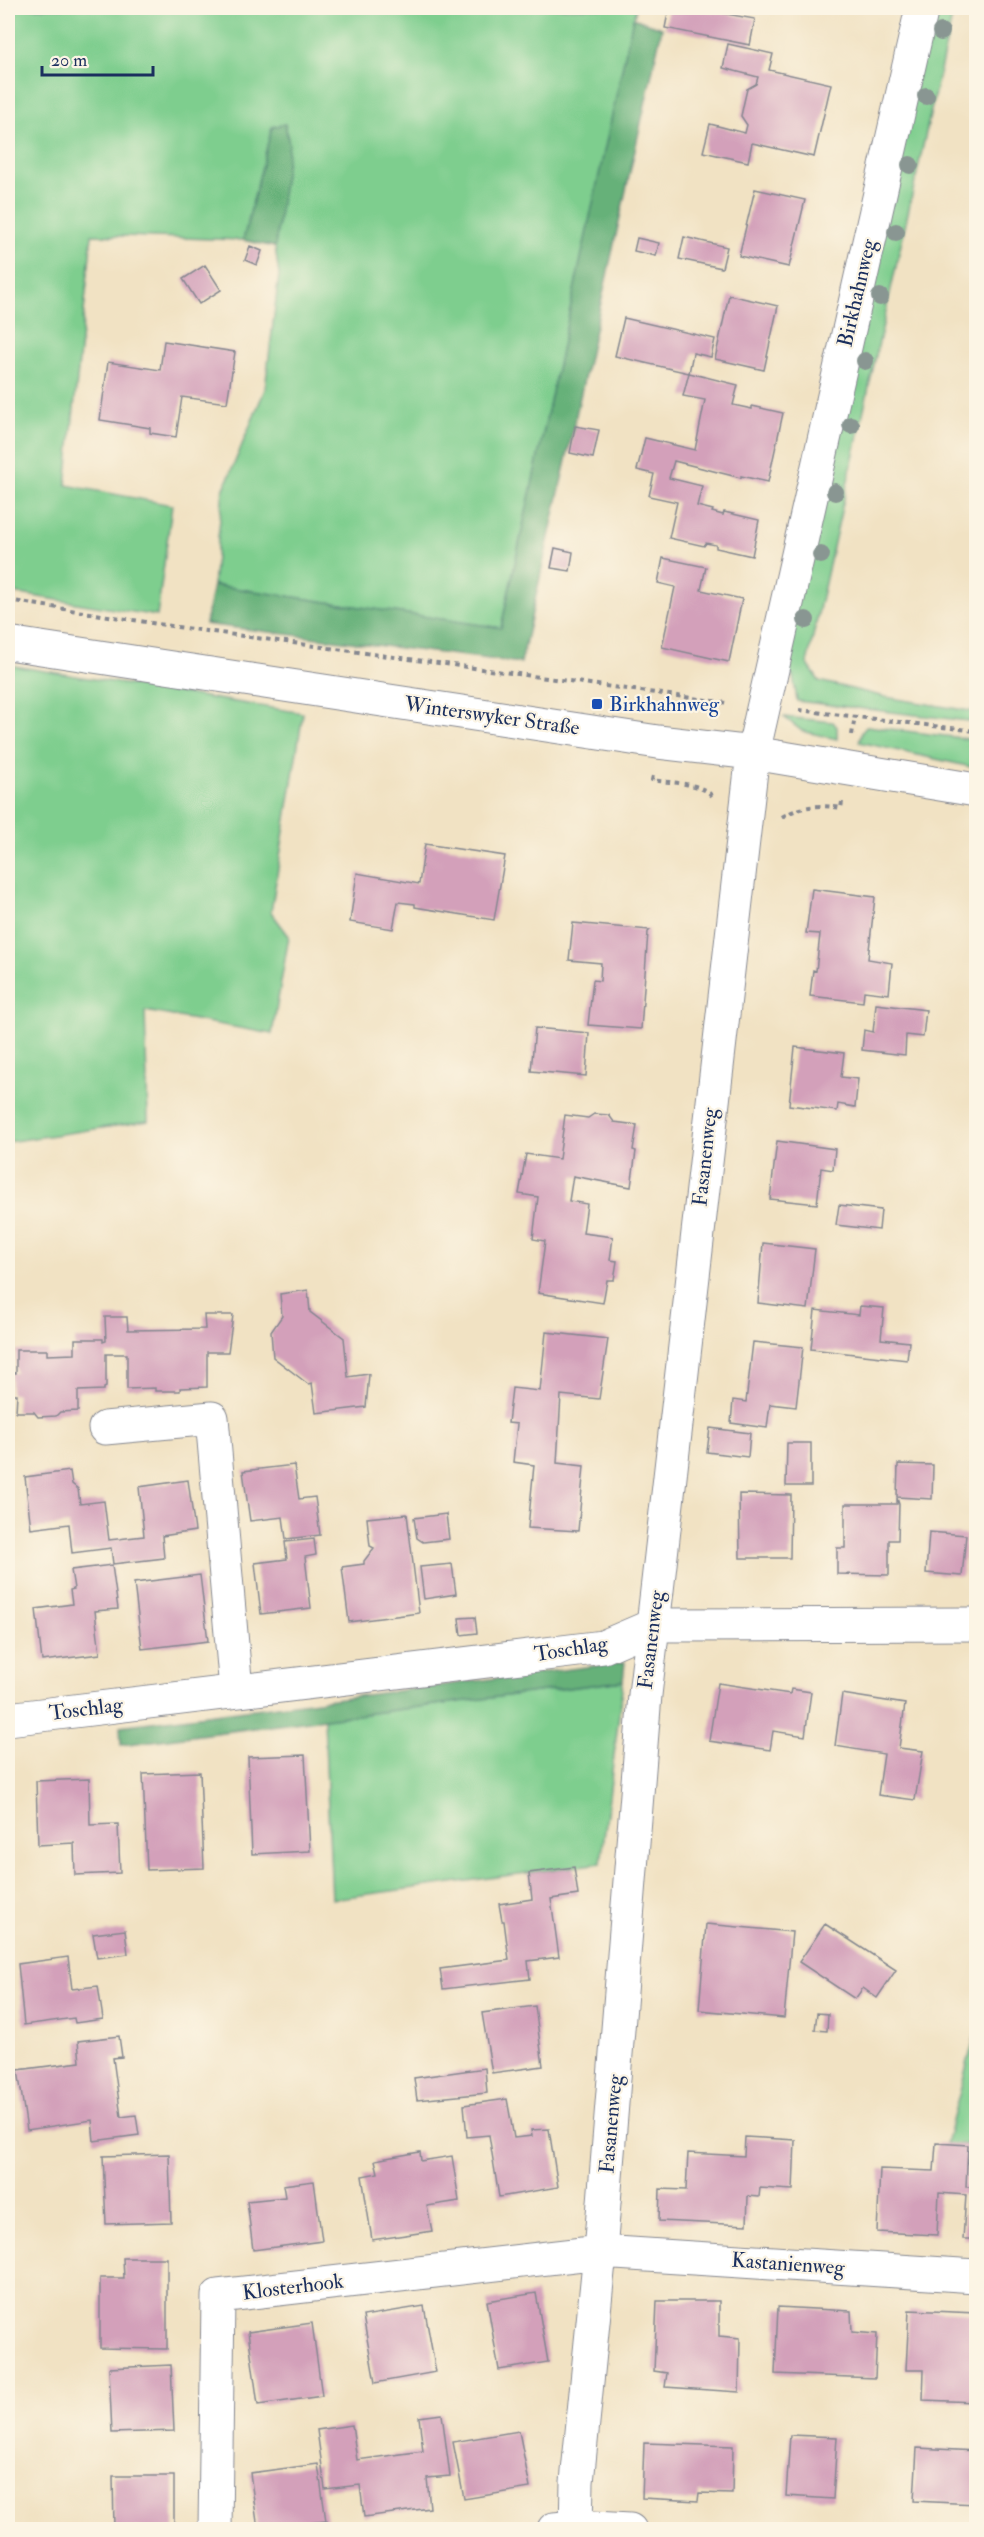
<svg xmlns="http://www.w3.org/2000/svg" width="984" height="2537" font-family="'IM FELL Double Pica',serif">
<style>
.green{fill:#7ece8e;stroke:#4c7e76;stroke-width:1.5}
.forest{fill:#66b179;stroke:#40706c;stroke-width:1.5}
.building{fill:#d3a0ba}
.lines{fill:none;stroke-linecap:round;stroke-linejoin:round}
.minor-casing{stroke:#868890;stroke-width:35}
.path{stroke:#868890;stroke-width:4;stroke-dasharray:4.5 4.5;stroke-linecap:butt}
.minor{stroke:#fff;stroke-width:33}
.tree{fill:#899692}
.transit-dot{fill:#1a4fb4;stroke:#fcf5e5;stroke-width:2}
.labels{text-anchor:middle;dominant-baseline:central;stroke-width:4.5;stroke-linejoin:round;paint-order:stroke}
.street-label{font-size:21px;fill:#1b2f5e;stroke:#fcf5e5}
.transit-label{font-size:21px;fill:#164399;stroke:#fcf5e5;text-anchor:start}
</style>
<rect width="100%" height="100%" fill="#fcf5e5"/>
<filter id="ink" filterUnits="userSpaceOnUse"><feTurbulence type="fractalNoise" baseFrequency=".0167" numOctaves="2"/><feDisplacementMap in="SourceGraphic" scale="12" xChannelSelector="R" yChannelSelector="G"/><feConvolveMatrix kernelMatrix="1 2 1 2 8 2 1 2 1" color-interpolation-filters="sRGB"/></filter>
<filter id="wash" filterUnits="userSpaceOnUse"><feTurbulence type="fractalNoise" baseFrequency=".008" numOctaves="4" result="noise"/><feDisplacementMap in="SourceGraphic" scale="24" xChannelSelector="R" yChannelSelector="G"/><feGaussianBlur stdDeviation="1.35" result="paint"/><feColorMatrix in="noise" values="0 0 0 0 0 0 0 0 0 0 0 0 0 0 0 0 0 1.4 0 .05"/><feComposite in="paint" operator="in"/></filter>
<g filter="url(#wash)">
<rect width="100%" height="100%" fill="#f1e2c3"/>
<path class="green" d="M8,8H636L501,628L213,585L223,491L265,389L279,275L275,247L243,240L92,235L66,485L172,505L157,616L8,592Z
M932,8H954L807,663L819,681L885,697L976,712V722L797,701L793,676L779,673Z
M8,665L303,713L271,912L289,936L272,1034L145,1011L148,1121L8,1142Z
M784,717L833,722L837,727V739L802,731Z
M867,726L976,740V768L859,742L862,732Z
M623,1681L601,1863L332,1899L324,1719Z
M976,2031V2145L946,2144Z"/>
<path class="forest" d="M633,18L662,28L521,663L205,624L213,585L501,628Z
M285,124L289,144L275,247L243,240L272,127Z
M625,1662L623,1681L121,1745L120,1726Z"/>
<g id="blocks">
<path class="building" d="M669,8H693L755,19L750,45L665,28Z
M728,44L773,54L769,70L831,84L814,157L752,143L748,162L703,152L710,124L745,133L747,125L741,116L744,102L747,89L756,84L758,77L723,68Z
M755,189L805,200L789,267L739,256Z
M684,237L727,247L722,268L679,259Z
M637,238L659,243L656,256L634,251Z
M250,246L262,251L257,265L245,260Z
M205,265L221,290L199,304L183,279Z
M729,295L778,306L764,370L715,359Z
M624,318L715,339L711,357L693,353L689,373L738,385L733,405L752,409V406L783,413L768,482L741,476V478L674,461L669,478L702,486L697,506L713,510L712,512L723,515L724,512L759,520L752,556L716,548V545L706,543L704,546L669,538L677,502L649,496L654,474L637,470L645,438L695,450L705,400L683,396L689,373L615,356Z
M164,341L235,352L227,403L182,397L176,437L150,433V428L100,420L108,362L160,370Z
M575,426L599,430L593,458L570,453Z
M555,548L573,552L570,571L551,568Z
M663,558L706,567L701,590L742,599L729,662L662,647L675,587L658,583Z
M425,844L505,856L494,920L415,907V904L398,902L393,929L350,922L357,873L419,884Z
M812,889L875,897L868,959L892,963L889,994L864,991L863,1002L810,996L813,970L816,971L820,934L806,933Z
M573,923L650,930L648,932L641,1029L588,1025L593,980L600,981L601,963L569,960Z
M876,1004L926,1010L923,1037L906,1035L905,1055L862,1050L864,1030L873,1032Z
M535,1028L589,1033L586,1076L531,1071Z
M795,1047L844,1053L841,1077L858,1079L855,1107L838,1104L837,1111L789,1105Z
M594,1114L609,1115L614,1122L637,1125L633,1150L636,1151L631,1187L573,1176L569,1201L587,1204L583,1233L613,1237L610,1260L617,1261L614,1280H607L603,1303L538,1293L545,1241L533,1239L538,1197L519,1194L526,1154L559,1159L565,1115L588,1118Z
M777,1141L835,1149L833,1170L821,1168L817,1204L770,1199Z
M839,1205L881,1210L879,1230L836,1225Z
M763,1243L815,1249L808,1309L758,1303Z
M308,1290L310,1312L344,1338L348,1377L369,1374L366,1407L316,1413L312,1383L308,1384L273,1357L271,1332L282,1316L280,1294Z
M860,1306L884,1308L881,1339L909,1342L907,1360L811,1349L815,1310L859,1315Z
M204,1315H233L228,1352H207V1387L180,1388V1391H155V1388L127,1389V1354H106V1387L104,1388V1390L78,1391V1411L60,1412L56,1416L38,1417L34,1412H16L17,1394H11V1373H16V1350H47V1355L75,1354V1339H103V1342L106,1341L105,1317H127L128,1330L205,1329Z
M546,1332L608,1339L599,1399L561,1395L557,1463L584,1466L578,1531L528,1528L534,1465L513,1462L517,1424L508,1423L512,1388L540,1391Z
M753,1342L803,1347L796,1407L770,1404L767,1428L731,1423L733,1400L746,1402Z
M710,1428L750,1433L748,1457L707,1452Z
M787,1443H811V1486H786Z
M898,1464L933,1465L932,1499L897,1497Z
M294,1465L299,1499L315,1497L320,1535L286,1539L283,1517L250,1521L243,1471Z
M70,1471L72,1484L78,1489L80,1504L104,1501L109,1540L144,1536L139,1487L188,1480L195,1531L162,1536L164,1558L113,1564L111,1548L72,1553L69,1524L31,1529L25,1477Z
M739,1494L791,1495L790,1558H740Z
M897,1498L899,1504L898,1540H889V1575L837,1574V1548H845V1504H897Z
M407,1514L419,1613L349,1622L342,1567L364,1564V1561L374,1548L370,1546L367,1518Z
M446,1514L449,1539L423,1542L417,1538L414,1518Z
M929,1532L966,1535L962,1576L926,1573Z
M314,1539L316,1555L305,1557L311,1608L261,1614L255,1563L287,1559L285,1542Z
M452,1564L456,1594L424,1599L420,1567Z
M112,1565L118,1609L95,1611L100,1654L42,1661L36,1609L72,1604L70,1590L74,1589L71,1570Z
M200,1575L208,1641L142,1649L134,1583Z
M475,1617L477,1633L461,1635L459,1618Z
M718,1683L790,1694L791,1689L811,1692L805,1736L773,1731L770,1750L709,1741Z
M842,1694L905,1704L899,1748L923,1751L915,1800L878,1795L884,1754L835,1746Z
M305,1755L310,1851L252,1854L248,1757Z
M200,1772L204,1868L147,1870L143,1774Z
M89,1779L90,1825L118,1824L120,1873L75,1875L74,1843L38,1845L36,1781Z
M574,1867L578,1895L551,1899L559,1957L528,1961L530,1979L443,1989L440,1969L509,1960L504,1921H502L499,1904L532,1899L529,1873Z
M706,1924L792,1932L784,2018L699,2010Z
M825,1924L896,1970L877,1998L863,1988L855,1999L799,1962Z
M125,1930L128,1954L97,1958L93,1934Z
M68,1957L72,1989L98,1986L103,2019L75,2023L74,2018L24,2025L18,1964Z
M535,2006L543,2066L492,2073L482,2013Z
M817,2013L828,2014L827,2031L815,2030Z
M119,2036L122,2057L113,2058L121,2117L136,2115L139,2135L94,2141L92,2120L27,2130L18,2070L80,2062L78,2041Z
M485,2068L487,2093L417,2100L414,2078Z
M507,2099L514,2138L532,2136L531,2130L549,2129L558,2187L499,2197L489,2135L467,2137L464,2105Z
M745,2137L795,2140L793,2190L760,2188L759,2197L748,2196L747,2225L659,2221L660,2189L686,2190L688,2153L744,2156Z
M936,2143L968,2145L966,2187H976V2239H963L966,2195L939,2193L937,2235L877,2232L880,2169L934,2171Z
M420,2152L421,2161L452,2156L459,2201L427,2206L432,2231L372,2240L362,2176L378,2173L375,2160Z
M169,2154L171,2222L106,2224L103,2156Z
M314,2181L322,2241L253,2250L247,2201L285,2197L283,2185Z
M123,2258H167V2349L100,2348V2278H124Z
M536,2293L548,2362L499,2370L487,2301Z
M657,2301H719V2336L740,2338L739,2392L665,2387L667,2373L654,2371Z
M424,2306L436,2372L375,2383L363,2316Z
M778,2307L851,2311L852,2332L877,2334L875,2378L775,2374Z
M909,2310L976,2313V2402L923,2400L924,2370H906Z
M312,2323L322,2396L258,2405L248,2332Z
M171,2365L174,2431L112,2433L109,2368Z
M442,2414L450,2476L427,2478L430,2508L364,2517L360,2485L325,2489L317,2430L352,2425L357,2460L423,2451L419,2417Z
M519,2431L530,2488L464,2499L453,2442Z
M790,2435L837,2437L833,2499L786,2496Z
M644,2443L733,2446L732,2494L699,2493L698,2501L642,2498Z
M917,2448L976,2451L975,2504L914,2501Z
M318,2464L326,2521L258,2529L250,2473Z
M113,2476H174V2529H114Z"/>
</g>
</g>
<g filter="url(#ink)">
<use href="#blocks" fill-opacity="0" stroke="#868890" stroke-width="1.5"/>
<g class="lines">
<g class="minor-casing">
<path id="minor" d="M8,643L658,742L753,753L976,790
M105,1428L212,1418L236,1690
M8,1719L603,1647L654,1625L976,1624
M554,2529L576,2527L630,2530
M215,2530L218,2296L600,2252L976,2276
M576,2530L577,2482L600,2252L645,1695L753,753L922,8"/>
</g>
<path class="path" d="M8,600L177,627L728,703
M799,710L976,731
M852,735L855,715
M653,776L652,780C669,783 701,782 712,796
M782,817C801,806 819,804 841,808L842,802"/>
<use href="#minor" class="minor"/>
</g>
<g class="tree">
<circle cx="941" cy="32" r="9"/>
<circle cx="926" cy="96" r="9"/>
<circle cx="910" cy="165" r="9"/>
<circle cx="896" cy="232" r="9"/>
<circle cx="880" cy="297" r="9"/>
<circle cx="865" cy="361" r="9"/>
<circle cx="851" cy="425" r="9"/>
<circle cx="835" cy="492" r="9"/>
<circle cx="821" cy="555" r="9"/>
<circle cx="806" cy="620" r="9"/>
</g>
</g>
<rect class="transit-dot" x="591" y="698" width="12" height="12" rx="3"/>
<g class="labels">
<g class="street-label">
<text transform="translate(857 293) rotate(-77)">Birkhahnweg</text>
<text transform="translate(492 716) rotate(8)">Winterswyker Straße</text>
<text transform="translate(705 1157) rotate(-84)">Fasanenweg</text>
<text transform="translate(651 1640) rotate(-83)">Fasanenweg</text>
<text transform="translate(571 1649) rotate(-9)">Toschlag</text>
<text transform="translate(86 1709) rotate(-7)">Toschlag</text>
<text transform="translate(611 2124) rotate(-85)">Fasanenweg</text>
<text transform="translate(788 2264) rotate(4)">Kastanienweg</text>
<text transform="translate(293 2287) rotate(-7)">Klosterhook</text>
</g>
<g class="transit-label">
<text x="609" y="704">Birkhahnweg</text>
</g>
</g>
<rect width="984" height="2537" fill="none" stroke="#fcf5e5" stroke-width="30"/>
<path d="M42 66v9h111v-9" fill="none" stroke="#1b2f5e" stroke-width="3"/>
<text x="51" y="66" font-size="18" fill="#1b2f5e" stroke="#fcf5e5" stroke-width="4.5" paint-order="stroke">20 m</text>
</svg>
